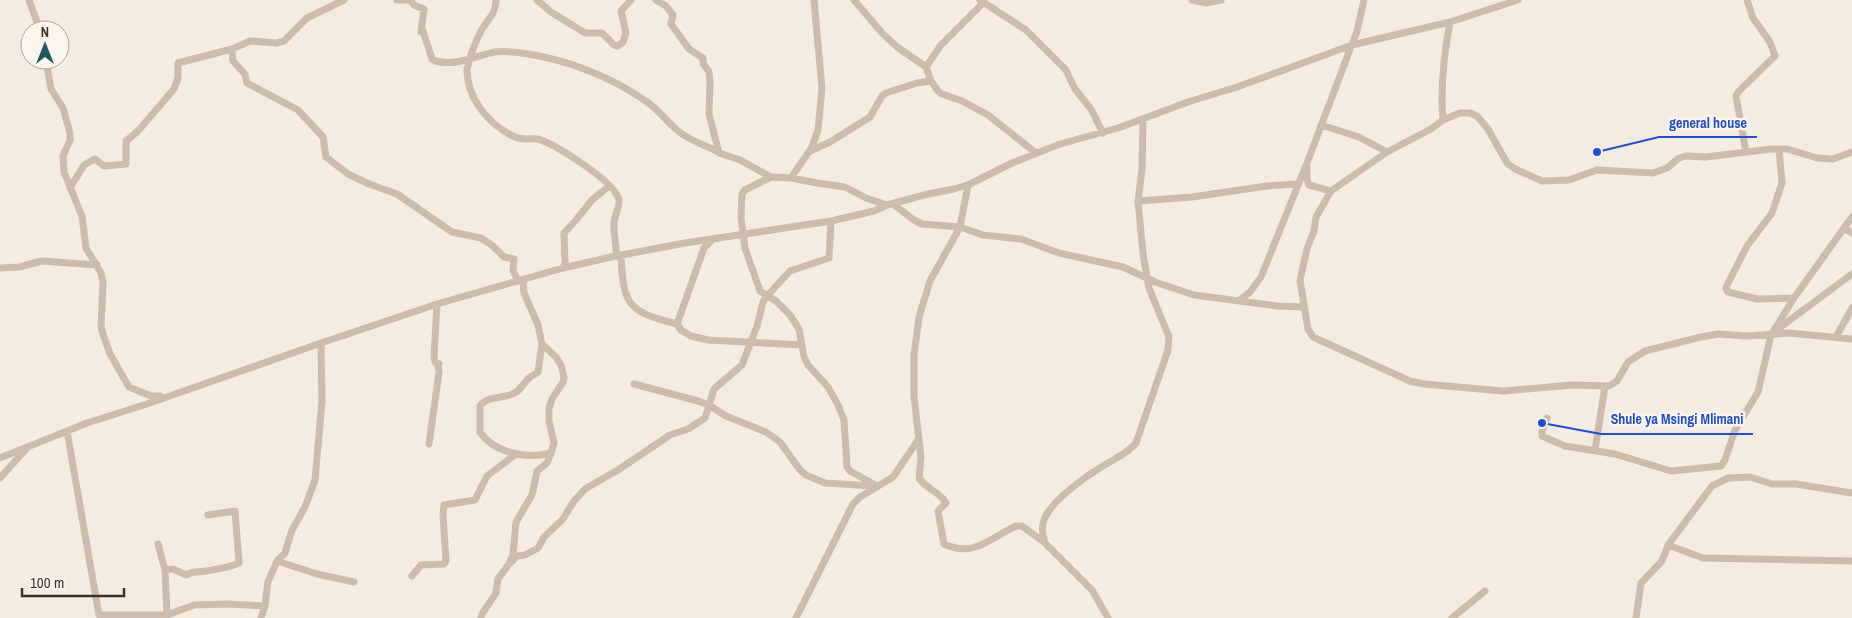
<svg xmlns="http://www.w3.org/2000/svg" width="1852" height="618" font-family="'Archivo Narrow',sans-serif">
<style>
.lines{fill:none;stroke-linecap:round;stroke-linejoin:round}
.minor{stroke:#cdbbac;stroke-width:7}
.leader{fill:none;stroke:#1d4ed8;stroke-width:2}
.callout-dot{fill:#1d4ed8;stroke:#fbf5ee;stroke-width:2}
.callout-label{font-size:14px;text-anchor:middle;font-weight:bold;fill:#1d4ed8;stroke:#fbf5ee;stroke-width:5;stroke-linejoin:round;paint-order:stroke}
</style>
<rect width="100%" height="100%" fill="#f4ebe1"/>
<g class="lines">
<path class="minor" d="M29,0L40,30
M397,0H410L414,5L424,9L421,32L423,31L432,59L435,61C454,66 472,58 490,53C502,50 516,52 528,54C568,60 614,78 647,102C659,110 666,121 677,130C688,140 704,145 717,151
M496,0C496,14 487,20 481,31C475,42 470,57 467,69C467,99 489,125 515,137C524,141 533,137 541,140C557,146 616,182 619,200C620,206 615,215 614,222C613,234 617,245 616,256
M537,0L551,12L585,33H602L614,45L618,46L623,42L626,33L621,11L631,0
M656,0L666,6L673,15L671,24L689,49L703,58V63L709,72L710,81L709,114L719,153L740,160L771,177L791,178L817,183L845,187L866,198L887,205
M854,0L882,33L897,47L926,67L931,81L938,91L942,94L962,101L988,115L1036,153
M980,0L1026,30L1066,70L1075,89L1091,109L1103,133
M1192,0L1206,3L1221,0
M232,49L233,61L245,74L247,83L298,110L323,137L326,157L348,174L369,184L397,194L452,232L481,238L493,246L504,257L514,259L513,271L518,281
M46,60L51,89L63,108L70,133V140L63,156L64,172L82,216L86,248L101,273L103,283L101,327L104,337L110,354L129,387L151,396H160
M926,67L941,45L984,2
M1443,120C1440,87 1444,54 1450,22
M1321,125L1359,137L1387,152
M1779,149L1782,183L1772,213L1747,246L1727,285L1726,289L1728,292L1757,299L1794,298L1844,228
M810,151L830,142L870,117L882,96L886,93L917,83L931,81
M1746,152L1736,96L1738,92L1775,56L1770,42L1753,18L1747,0
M1852,152L1833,159L1817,158L1787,149H1771L1706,157L1686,156L1679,158L1667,168L1653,173L1597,170L1569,180L1542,181L1515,169L1507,163L1488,129L1477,116L1470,113H1460L1443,120L1431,129L1387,152L1331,191L1316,217L1314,231L1307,249L1300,280L1308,329L1313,337L1410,381L1424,384L1503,391L1572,385L1609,386L1617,381L1628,362L1645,351L1701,337L1718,334L1747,336L1789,333L1852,339
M1307,166V180L1309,185L1331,191
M771,177L745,190L742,194L741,217L745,248L760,291L776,301L790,315L799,329L804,357L808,365L828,387L838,405L844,420L847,467L850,471L877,486
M791,178L812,147L818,130L822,88L814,0
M968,185L960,227L930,281L919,317L914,355V396L921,458L919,478C926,489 940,492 946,503L938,511L944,544C974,558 990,538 1016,526H1022L1045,543L1092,590L1108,618
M70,188L84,165L95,159L104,166L126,164V141L138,131L174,89L178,78V63L232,49L250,41L276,43L284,41L307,18L344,0
M1138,201L1192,197L1267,186L1298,184
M893,204L914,220L922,224L960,227L983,235L1021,239L1059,253L1123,267L1155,282L1194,295L1278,306L1303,307
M1852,217L1844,228L1852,233
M621,256C623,306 629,312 677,324L681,330L691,336L708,340L802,345
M0,268L19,267L42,261L97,265
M563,268L565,262L564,233L576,220L592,200L609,186
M1240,300L1250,292L1261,277L1307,163L1357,31L1364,0
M677,324L704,248L712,240
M1775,331L1852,274
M1836,337L1852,308
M542,344L538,372C535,375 530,376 528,379C521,386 521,391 510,395C500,398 486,397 480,406V432C495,454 528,459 551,453
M634,384L698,401L709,405L726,416L766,432L780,442L800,470L806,475L825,483L874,486
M1547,418L1542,431V436L1565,446L1615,454L1671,471L1721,466L1725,460L1735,430L1758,392L1771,335L1794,298
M67,431L99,615H167V618
M429,444L439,372L438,367L439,364L435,362L434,356L437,304
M1595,450L1605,386
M0,458L87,423L147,404L321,343L437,304L563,268L611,257L685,243L831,221L874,211L887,205L928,194L954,189L968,185L1012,163L1060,144L1118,128L1188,102L1237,87L1352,45L1450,22L1518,0
M0,478L27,448
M1045,543C1043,535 1041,528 1044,520C1051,500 1089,474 1108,463C1118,457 1129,452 1136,443L1168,350L1169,337L1149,288L1143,254L1138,201L1142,169L1143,119
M158,544L165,570L167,615L194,605L228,604L265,606
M1668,545L1703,558L1852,561
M277,561L317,574L354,582
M509,564L517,556L525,555L538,548L544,537L563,519L574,501L585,489L618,470L670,435L688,429L705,418L714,389L742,365L757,326L763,302L767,296L790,271L829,258L831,221
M165,570L173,569L186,575C195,570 197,573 206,571C218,569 228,568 239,563L235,511L208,515
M412,576L421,565L444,564L446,561L443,514L444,505L475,500L487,476L516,454
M261,618L265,606L268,582L277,561L285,553L292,530L305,507L315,480L322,401L321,343
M481,618L482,614L496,593L498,579L509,564L513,555L516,522L532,495L537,471L547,463L551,453L554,443L549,421V408L552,399L563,382L564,377L561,365L556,357L542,344L538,325L524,293L523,280
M796,618L853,504L860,497L893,477L918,440
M1452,618L1485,591
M1636,618L1641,583L1662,561L1668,545L1712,486L1728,478L1750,477L1772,484H1796L1852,493"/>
</g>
<path class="leader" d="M1597 152L1659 137H1757M1542 423L1601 434H1753"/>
<g class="callout-dot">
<circle cx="1597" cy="152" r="5"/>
<circle cx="1542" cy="423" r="5"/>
</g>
<g class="callout-label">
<text x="1708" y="128">general house</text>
<text x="1677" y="424">Shule ya Msingi Mlimani</text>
</g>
<g transform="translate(45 45)"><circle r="24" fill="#fbf5ee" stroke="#aea6a0"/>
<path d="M0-4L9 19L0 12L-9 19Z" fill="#1f5a5e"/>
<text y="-8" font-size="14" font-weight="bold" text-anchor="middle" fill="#3b302b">N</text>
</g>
<path d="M22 588v8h102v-8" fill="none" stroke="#3b302b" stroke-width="2.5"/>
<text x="30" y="588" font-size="15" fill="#3b302b" stroke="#fbf5ee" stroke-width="4" paint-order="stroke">100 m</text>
</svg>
